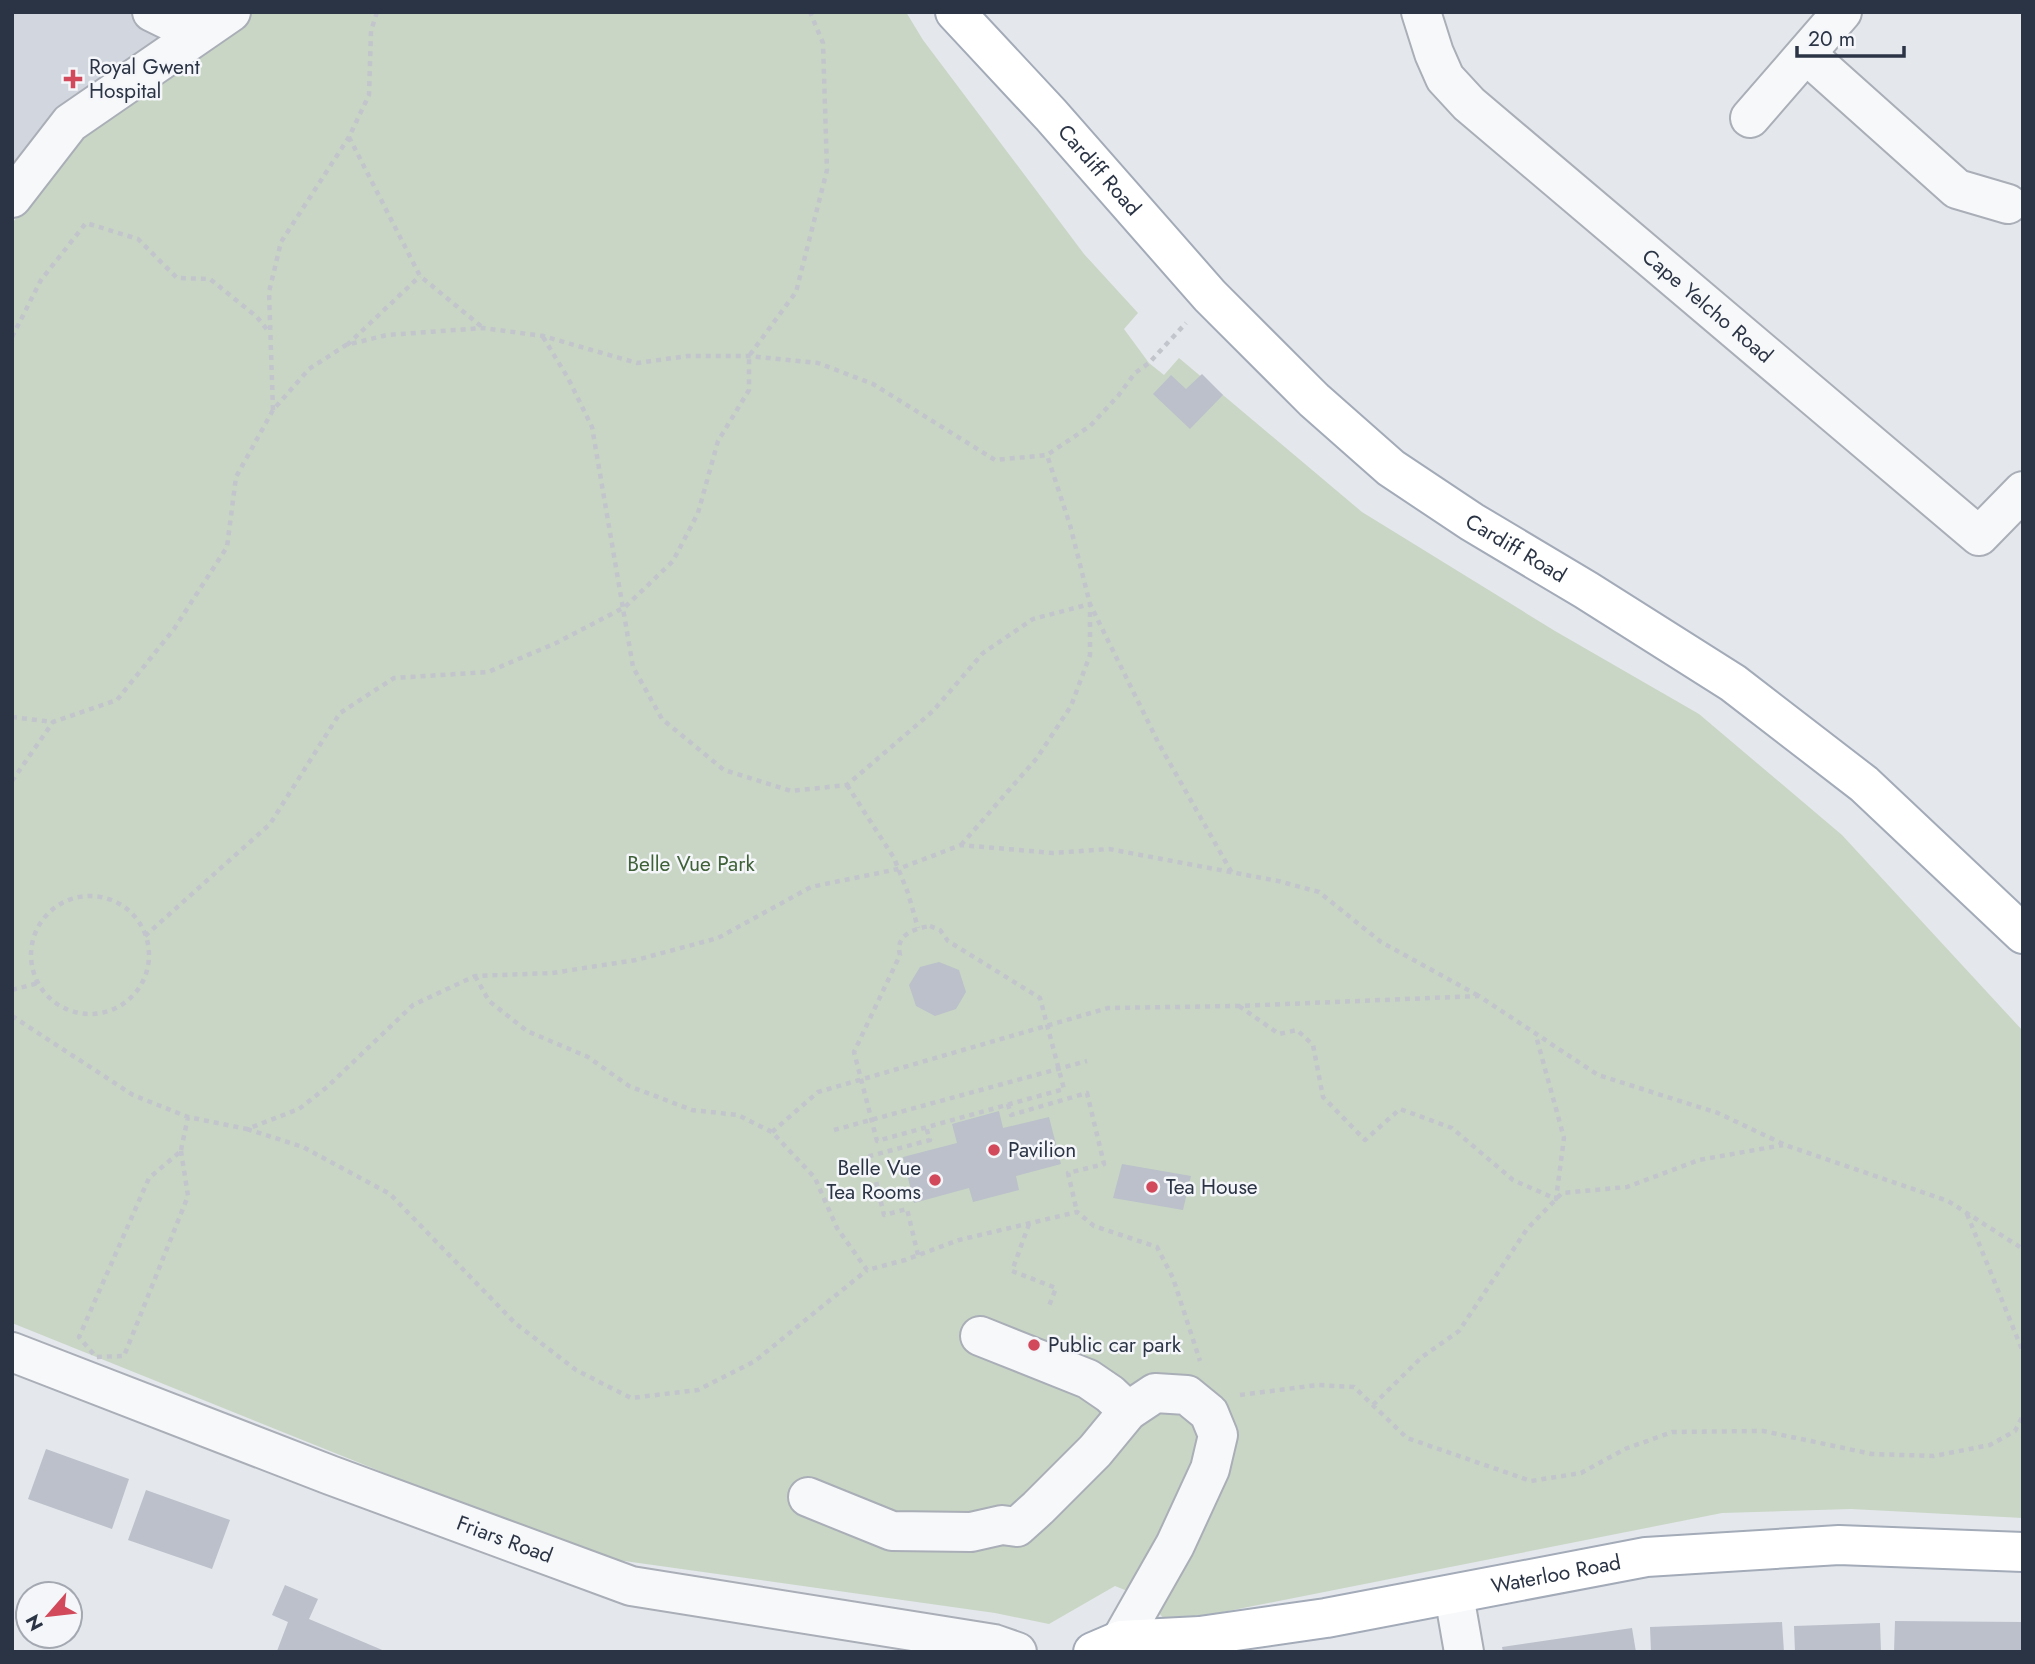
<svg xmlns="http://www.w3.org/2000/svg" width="2035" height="1664" font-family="Jost,sans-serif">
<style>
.built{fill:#d2d6de}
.green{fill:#c9d6c5}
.building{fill:#bbc0ca}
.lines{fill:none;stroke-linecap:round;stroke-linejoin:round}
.minor-casing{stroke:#a9aeb7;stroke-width:42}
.major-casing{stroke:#a3abb8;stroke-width:42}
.path{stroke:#c2c5cb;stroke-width:4.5;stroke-dasharray:5 5;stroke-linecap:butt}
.minor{stroke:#f7f8fa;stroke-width:38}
.major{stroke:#fff;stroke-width:38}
.poi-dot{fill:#d1495b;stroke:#f4f6f9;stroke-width:2.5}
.labels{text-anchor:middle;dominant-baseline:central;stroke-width:5;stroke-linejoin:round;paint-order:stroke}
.poi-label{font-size:21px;fill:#2b3445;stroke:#f4f6f9;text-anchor:start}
.street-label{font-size:21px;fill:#2b3445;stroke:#f4f6f9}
.park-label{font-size:21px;fill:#3f6138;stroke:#f4f6f9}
</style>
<rect width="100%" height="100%" fill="#e4e7ec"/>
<path class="built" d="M12,12H231L12,198Z"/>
<path class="green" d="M252,12H906L923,40L1084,254L1138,313L1124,329L1149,363L1164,375L1179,358L1362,512L1555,631L1699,714L1842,835L2023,1031V1518L1851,1509L1722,1513L1168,1623L1145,1598L1115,1586L1049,1624L995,1613L610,1559L412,1484L12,1323V224L35,189L76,140Z"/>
<path class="building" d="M1202,374L1223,395L1190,429L1153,394L1171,375L1186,389Z
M939,962L959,970L966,992L956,1009L935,1016L916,1006L909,985L920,967Z
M999,1111L1003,1128L1049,1117L1061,1164L1016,1176L1019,1190L973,1202L969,1188L914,1203L903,1157L957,1143L952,1124Z
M1122,1164L1191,1176L1183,1210L1113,1198Z
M46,1449L129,1479L112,1529L28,1499Z
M146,1490L230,1520L212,1569L128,1540Z
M285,1585L318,1599L309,1619L387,1652L277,1651L288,1622L272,1615Z
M1895,1621L2023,1622V1652H1894Z
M1782,1622L1784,1652H1651L1650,1627Z
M1880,1623L1881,1652H1795L1794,1626Z
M1632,1628L1636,1652H1503L1502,1647Z"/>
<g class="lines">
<g class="minor-casing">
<g id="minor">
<path d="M152,12L197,34"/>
<path id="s1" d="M1421,12L1434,53L1445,78L1469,104L1979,536L2023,491"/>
<path d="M1806,54L1957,189L2008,204"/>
<path d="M1750,118L1842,12"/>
<path d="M12,198L70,123L231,12"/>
<path d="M980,1336L1088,1379L1110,1394L1128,1411"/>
<path id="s2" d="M12,1352L330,1475L631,1586L994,1644L1017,1652"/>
<path d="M808,1497L892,1531L971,1532L1002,1525L1017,1527L1038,1508L1095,1451L1128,1411L1155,1393L1187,1395L1209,1413L1218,1435L1210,1469L1175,1545L1121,1640"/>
<path d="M1454,1595L1464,1652"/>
</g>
</g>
<g class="major-casing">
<g id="major">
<path id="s3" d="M955,12L1051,115L1210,296L1314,400L1391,468L1472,522L1586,590L1733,683L1864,784L2023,934"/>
<path id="s4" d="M1093,1652L1121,1640L1200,1636L1326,1618L1646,1557L1839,1545L2023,1552"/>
</g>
</g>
<path class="path" d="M349,137L420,276L482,327
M12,337L41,280L86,223L138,239L177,278L210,279L257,317L269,332
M543,337L568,378L592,427L633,667L662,719L724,770L791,791L847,785L933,711L983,653L1033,619L1090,604L1159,744L1232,873
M347,345L420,276
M273,410L269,292L281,242L349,137L369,95L371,31L377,12
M12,717L53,722
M12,781L53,722L117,700L174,629L227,547L236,477L273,410L309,369L346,345L387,335L483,328L543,336L637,363L688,356H749L818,363L873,384L995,460L1047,455L1090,426L1118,396L1135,373L1149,363L1186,323
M847,785L894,858L908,893L918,928
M961,845L1037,758L1071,706L1090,655V604L1070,525L1047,455
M31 955a59 59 0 1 1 118 0a59 59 0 1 1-118 0Z
M930,926L940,930L948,941L1040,998L1064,1089L877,1141L854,1052L900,955C895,935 913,929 930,926Z
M145,936L270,824L340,713L394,678L488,672L556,643L625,607L673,561L698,513L718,441L749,390V356L796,292L827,170L823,43L810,12
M475,976L489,1001L527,1031L588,1057L629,1086L692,1110L738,1115L772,1132L815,1178L837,1228L867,1270L905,1260L959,1240L1077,1212L1094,1226L1157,1247L1173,1278L1200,1361
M12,990L38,983
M1239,1006L1279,1034L1297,1030L1313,1045L1323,1097L1365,1140L1400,1109L1452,1128L1513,1180L1556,1199L1564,1138L1536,1036
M12,1016L133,1095L188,1117L247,1129L299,1109L327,1087L413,1005L475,976L552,973L636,960L718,938L811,887L898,869L961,845L1053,853L1109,849L1278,881L1319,892L1381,942L1479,996
M1008,1104L1011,1115L1087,1093L1104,1164L1068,1173L1077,1212
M247,1129L303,1147L390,1194L515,1323L576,1370L631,1398L698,1390L755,1361L867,1270
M834,1130L1087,1061
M772,1132L818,1092L1108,1008L1238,1006L1479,996L1598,1075L1718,1113L1785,1145L1948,1201L2023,1249
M181,1150L188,1117
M181,1151L188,1196L124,1356L96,1357L79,1337L149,1178Z
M1967,1214L2023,1352
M1029,1224L1012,1271L1056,1288L1049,1306
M918,1255L907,1209L884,1215L870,1156L930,1140L926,1127
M1240,1395L1318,1385L1354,1387L1407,1438L1531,1481L1581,1473L1625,1449L1672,1432L1763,1431L1872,1454L1934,1456L1990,1445L2015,1431L2023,1415
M1373,1405L1422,1357L1459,1331L1527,1229L1562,1193L1627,1187L1699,1160L1783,1145"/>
<use href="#minor" class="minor"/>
<use href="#major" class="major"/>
</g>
<g class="poi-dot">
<path d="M69.5 68.5h7v7h7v7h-7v7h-7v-7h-7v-7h7z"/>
<circle cx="994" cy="1150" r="7"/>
<circle cx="935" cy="1180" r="7"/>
<circle cx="1152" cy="1187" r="7"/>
<circle cx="1034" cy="1345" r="7"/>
</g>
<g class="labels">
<g class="poi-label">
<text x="89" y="67">Royal Gwent<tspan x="89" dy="24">Hospital</tspan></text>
<text x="1008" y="1150">Pavilion</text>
<text x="921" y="1168" text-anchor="end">Belle Vue<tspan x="921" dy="24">Tea Rooms</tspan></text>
<text x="1166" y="1187">Tea House</text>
<text x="1048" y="1345">Public car park</text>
</g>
<g class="street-label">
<text stroke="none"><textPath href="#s3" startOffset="214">Cardiff Road</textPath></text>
<text stroke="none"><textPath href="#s1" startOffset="418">Cape Yelcho Road</textPath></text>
<text stroke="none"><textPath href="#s3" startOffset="780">Cardiff Road</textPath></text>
<text stroke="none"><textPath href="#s2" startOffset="527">Friars Road</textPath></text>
<text stroke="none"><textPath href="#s4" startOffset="471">Waterloo Road</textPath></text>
</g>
<g class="park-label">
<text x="691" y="864">Belle Vue Park</text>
</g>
</g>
<rect width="2035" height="1664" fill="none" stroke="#2b3445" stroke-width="28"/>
<g transform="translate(49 1615) rotate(242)"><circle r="33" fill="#f4f6f9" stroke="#a4a8b1" stroke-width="2"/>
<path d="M0-5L12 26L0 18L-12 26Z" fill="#d1495b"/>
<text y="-10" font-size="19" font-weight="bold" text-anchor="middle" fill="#2b3445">N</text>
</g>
<path d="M1797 46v10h107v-10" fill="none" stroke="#2b3445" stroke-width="3.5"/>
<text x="1808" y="46" font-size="21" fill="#2b3445" stroke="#f4f6f9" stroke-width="5" paint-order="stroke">20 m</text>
</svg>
